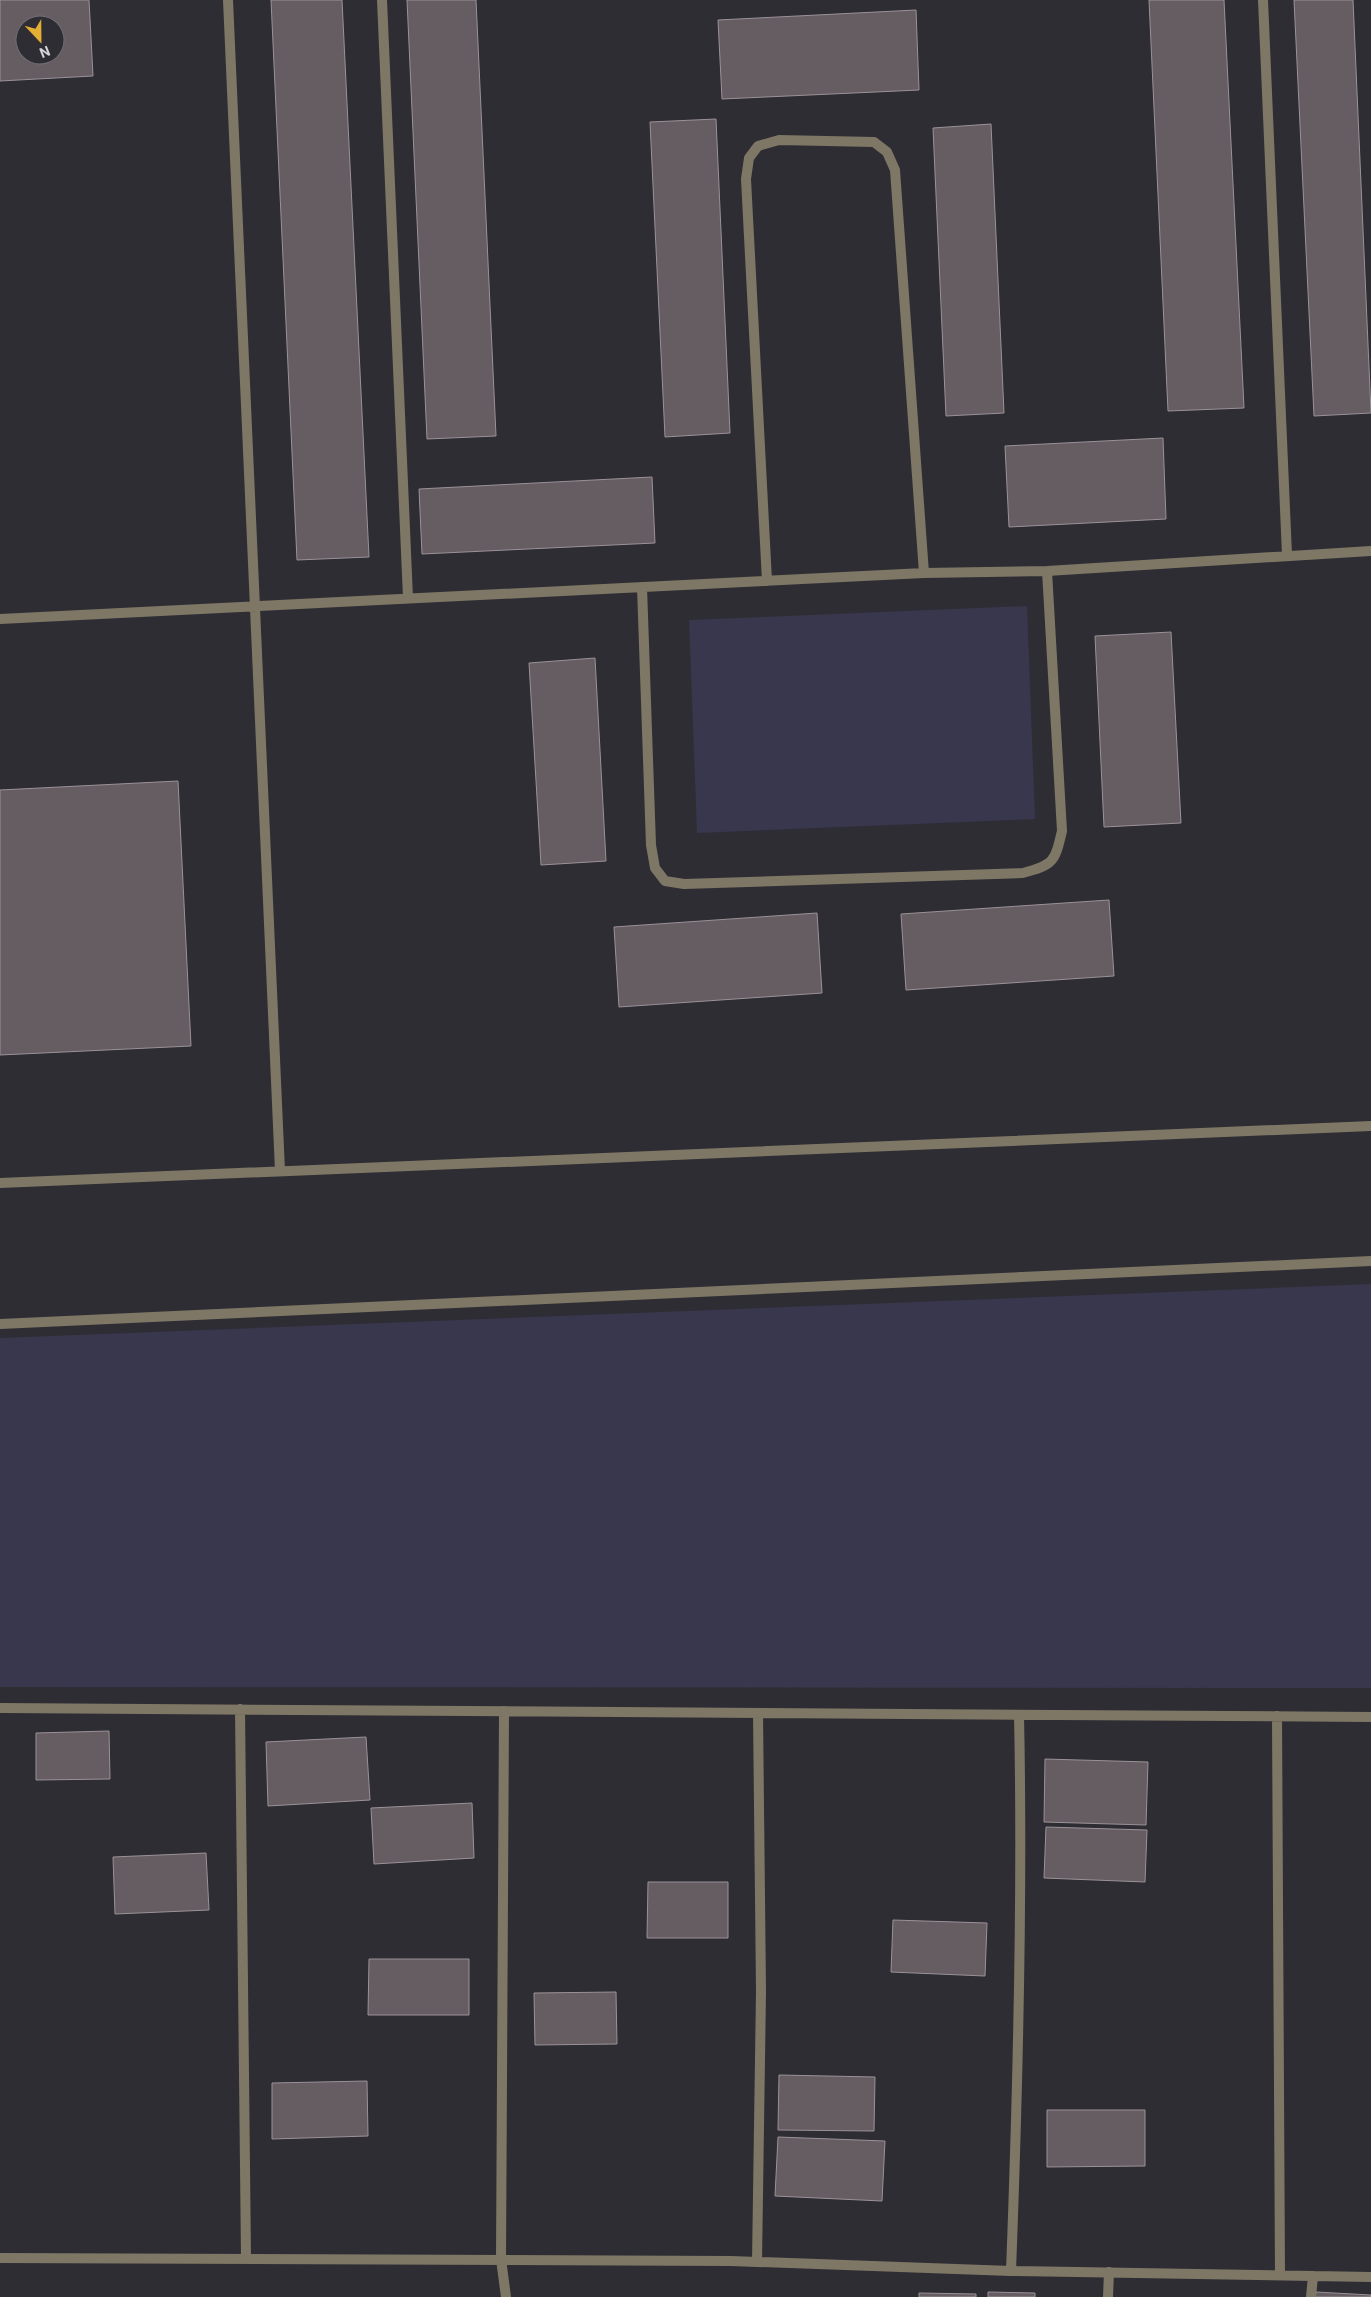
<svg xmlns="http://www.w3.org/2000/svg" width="1371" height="2297" font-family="Roboto,sans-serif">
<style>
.green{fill:#39374d}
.building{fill:#655d61;stroke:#9b9297;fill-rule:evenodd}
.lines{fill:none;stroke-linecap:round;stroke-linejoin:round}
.service{stroke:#7f7765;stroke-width:10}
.minor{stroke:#7f7765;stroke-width:10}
.tertiary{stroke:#7f7765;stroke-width:10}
</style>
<rect width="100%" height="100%" fill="#2e2d34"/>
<path class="green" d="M1027,606L1035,819L697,833L689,620Z
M1371,1284V1688L0,1687V1338Z"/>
<path class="building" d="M0,0H89L93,76L0,81ZM25,25H55V55H25Z
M271,0H342L369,557L297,560Z
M407,0H476L496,436L427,439Z
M1149,0H1224L1244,408L1168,411Z
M1294,0H1353L1371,413L1314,416Z
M916,10L919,90L722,99L718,20Z
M716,119L730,433L665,437L650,122Z
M991,124L1004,413L946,416L933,128Z
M1163,438L1166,519L1009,527L1005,446Z
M652,477L655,543L422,554L419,489Z
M1171,632L1181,823L1104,827L1095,636Z
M595,658L606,861L541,865L529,663Z
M178,781L191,1046L0,1055V790Z
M1109,900L1114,976L906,990L901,914Z
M817,913L822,993L619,1007L614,927Z
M109,1731L110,1779L36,1780V1733Z
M366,1737L370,1800L268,1806L266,1742Z
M1045,1759L1148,1762L1146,1825L1044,1822Z
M472,1803L474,1858L374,1864L371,1808Z
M1046,1827L1147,1830L1145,1882L1044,1878Z
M206,1853L209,1910L115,1914L113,1857Z
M648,1882H728V1938H647Z
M893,1920L987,1923L985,1976L891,1972Z
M369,1959H469V2015H368Z
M616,1992L617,2044L535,2045L534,1993Z
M779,2075L875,2077L874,2131L778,2130Z
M367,2081L368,2136L272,2139V2083Z
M1047,2110H1145V2166L1047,2167Z
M778,2137L885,2141L882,2201L775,2196Z
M988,2292L1035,2293V2297H988Z
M1316,2292L1371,2295V2297H1315Z
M919,2293L976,2294V2297H919Z"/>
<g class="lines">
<path class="service" d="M228,0L280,1171
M382,0L408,598
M1263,0L1287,555
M767,581L746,179L749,158L758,146L779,140L874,142L887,152L895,170L924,573
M642,587L651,845L655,868L665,881L684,884L1023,873C1054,865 1055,861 1062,831L1047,571
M0,619L924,573L1047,571L1371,551
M0,1183L1371,1126"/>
<path class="minor" d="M0,1708L1371,1717
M240,1709L246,2258
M504,1711L501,2259L506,2297
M1277,1716L1280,2275
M0,2258L731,2261L1011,2271L1371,2277
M757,2262L761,1991L758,1713
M1011,2271C1018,2086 1023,1900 1019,1715
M1108,2297L1109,2272
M1311,2297L1313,2276"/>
<path class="tertiary" d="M0,1324L1371,1261"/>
</g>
<g transform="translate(40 40) rotate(158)"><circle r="24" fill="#2e2d34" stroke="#706f76"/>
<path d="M0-4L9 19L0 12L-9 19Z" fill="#e4ae35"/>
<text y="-8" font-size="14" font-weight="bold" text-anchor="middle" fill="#d3d3d8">N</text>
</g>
</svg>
